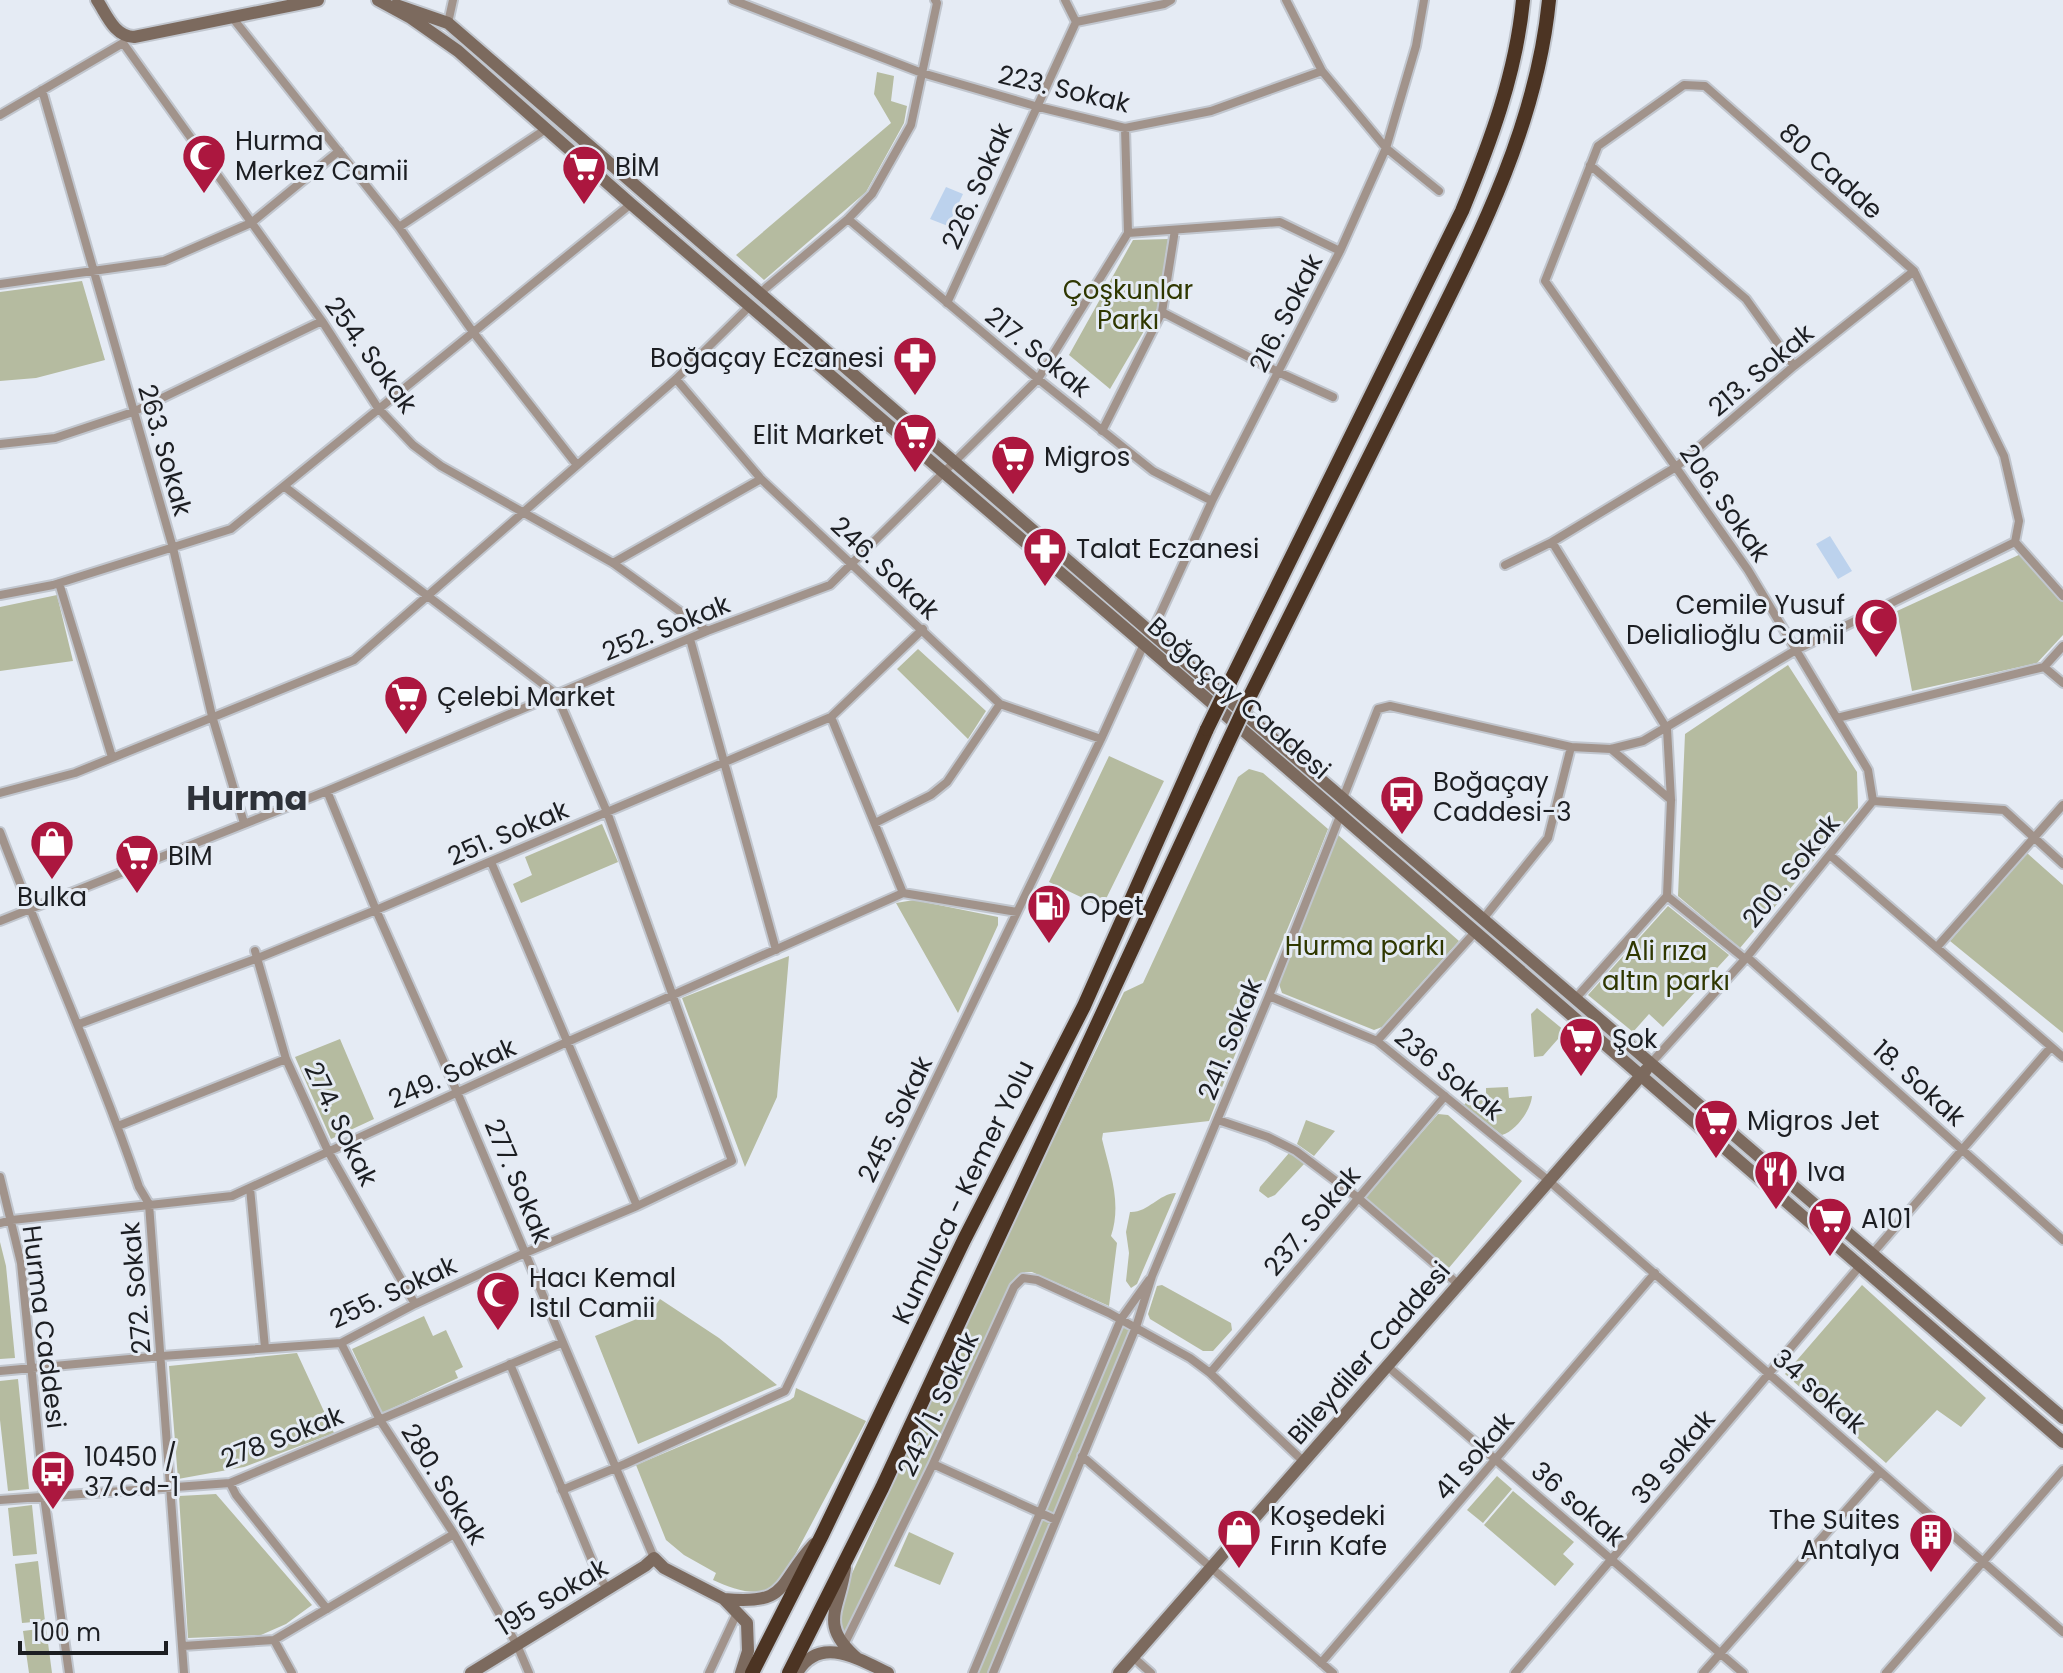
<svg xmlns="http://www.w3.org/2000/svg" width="2063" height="1673" font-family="Poppins,sans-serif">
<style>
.green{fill:#b5bba0}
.water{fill:#bcd2ed}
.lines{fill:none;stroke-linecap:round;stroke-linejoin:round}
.street-casing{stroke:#c1c6ce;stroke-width:12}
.secondary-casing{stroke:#c1c6ce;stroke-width:16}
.highway-casing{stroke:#c1c6ce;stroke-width:18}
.street{stroke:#a1938b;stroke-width:8}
.secondary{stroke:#7c6a5e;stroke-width:12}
.highway{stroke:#4c3423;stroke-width:14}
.highway-bridge-casing{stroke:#c1c6ce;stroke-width:18;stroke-linecap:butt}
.highway-bridge{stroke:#4c3423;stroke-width:14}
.labels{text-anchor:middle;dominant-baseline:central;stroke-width:6;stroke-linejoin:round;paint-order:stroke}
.street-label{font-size:26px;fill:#1c1e22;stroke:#e5ebf4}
.poi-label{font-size:26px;fill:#1c1e22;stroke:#e5ebf4;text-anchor:start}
.park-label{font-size:26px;fill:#2f3700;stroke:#e5ebf4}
.district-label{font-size:34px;font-weight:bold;fill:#2e3239;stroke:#e5ebf4}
</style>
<rect width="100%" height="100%" fill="#e5ebf4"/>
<path class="green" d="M877,72L894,76L891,101L907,106L904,123L866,192L764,280L736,255L891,123L874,94Z
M1168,239L1158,307L1110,389L1069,355L1133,240Z
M82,281L105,360L36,378L0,381V292Z
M2023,553L2063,602V635L2037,663L1912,691L1897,611Z
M57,595L73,661L0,671V607Z
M918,649L986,711L968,739L897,669Z
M1788,665L1857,772L1858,808L1740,948L1678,896L1685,734Z
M1109,756L1164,781L1102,907L1049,882Z
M1249,769L1263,773L1328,829C1290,927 1246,1023 1209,1121L1103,1133L1102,1139C1110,1172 1122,1203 1111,1236L1117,1243L1109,1306L1032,1272H1025L1016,1277L849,1630L842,1632L839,1606L843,1593L1013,1223L1124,992L1143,983L1238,777Z
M602,824L618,862L521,903L513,884L532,875L525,857Z
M1337,834L1459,941L1382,1027L1374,1030L1282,993L1279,984Z
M2027,853L2063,885V1033L1950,941Z
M914,900L998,917V925L958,1013L896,903Z
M1668,906L1729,955L1663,1027L1649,1014L1633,1032L1588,995Z
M789,956L777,1097L745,1167L682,998Z
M1537,1008L1565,1031L1543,1056L1534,1057L1531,1014Z
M340,1039L374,1119L331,1139L295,1057Z
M1508,1087L1509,1098L1532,1096C1531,1110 1516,1131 1502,1135L1464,1105L1470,1098L1486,1097V1088Z
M1438,1114L1448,1115L1522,1181L1448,1269L1364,1198Z
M1306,1120L1335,1131L1314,1156L1297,1144Z
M1289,1153L1305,1163L1275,1195L1268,1198L1259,1191L1260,1187Z
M1176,1193L1137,1284L1131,1288L1126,1281L1129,1253L1126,1232L1130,1212C1148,1213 1158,1194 1176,1193Z
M0,1242L6,1266L15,1358L0,1359Z
M1162,1285L1231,1323L1232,1330L1213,1351H1203L1150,1319L1148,1314L1157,1286Z
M1862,1285L1986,1398L1961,1427L1937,1410L1886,1463L1785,1374Z
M660,1299L719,1338L777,1385L638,1444L595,1336L649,1314Z
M424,1316L433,1336L446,1330L463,1367L455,1371L458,1378L382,1413L352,1349Z
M1123,1322L1132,1327L1054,1516L1044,1511Z
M297,1353L334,1433L244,1467L178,1479L169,1366Z
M18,1379L29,1489L8,1491L0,1420V1381Z
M796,1388L866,1421L787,1570L773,1589C753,1596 732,1589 713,1580L716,1573L684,1555L666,1540L636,1465L790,1400L794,1397Z
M1497,1476L1512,1489L1483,1523L1467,1510Z
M1513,1491L1574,1542L1563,1554L1574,1564L1555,1586L1484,1525Z
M216,1494L312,1605L286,1624L261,1635L188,1638L179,1496Z
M32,1505L37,1554L13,1556L8,1508Z
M1041,1518L1051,1522L989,1673H977Z
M909,1532L954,1553L940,1585L894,1566Z
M38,1561L45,1621L22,1623L15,1564Z
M46,1628L52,1673H29L23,1631Z"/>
<path class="water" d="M946,187L963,194L948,226L930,219Z
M1830,536L1852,571L1838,579L1816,544Z"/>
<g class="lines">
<g class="street-casing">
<path id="street" d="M733,0L922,73L1035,106L1125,128L1211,111L1322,71L1386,148L1439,191
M1286,0L1322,71
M231,16L399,227L473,332L577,465
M1076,22L1164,4L1171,0
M448,23L453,0
M123,43L322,321L378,408L413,445L441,466L613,563L707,631
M42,90L173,548L212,716L244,823
M0,115L123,43
M1590,165L1746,299L1794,366
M848,219L1038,379L1153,471L1212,501
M399,227L546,129
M1128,233L1280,222L1340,251
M0,284L164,261L251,223L339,151
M760,293L848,219L872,194L911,125L937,3L935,0
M947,303L1076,22L1065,0
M1162,312L1278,372L1333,397
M676,379L761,479L1000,704L1101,739
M1102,431L1162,312L1175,230
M0,444L55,438L133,412L322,321
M1552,542L1667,729L1671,800L1667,896
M2015,542L2063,596
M613,563L761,479
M1505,565L1552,542L1676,467L1794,366L1914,271
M59,583L112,757
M0,595L53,585L231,529L631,204
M1152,632L1212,501L1340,251L1386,148L1416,46L1424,0
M690,639L776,950
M2044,667L2063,646
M831,717L903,893L1017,912
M1837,718L2044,667L2063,683
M1611,749L1671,800
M327,791L376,910L457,1092L654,1558
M0,793L75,773L354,660L676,379L750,306
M1343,798L1378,709L1390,706L1571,747
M1873,801L1868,770L1748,570L1545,281L1598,146L1684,85L1705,86L1914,271L2004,456L2019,521L2015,542
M875,823L931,795L947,782L1000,704
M0,832C45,951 98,1067 139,1187L149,1204L184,1673
M1831,856L2063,1057
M491,862L637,1206
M1667,896L1745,959
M1483,919L1548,838L1571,747L1611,749L1643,741L1796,650L2015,542
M0,921L327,791L707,631L830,585L1038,379L1128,233L1125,128
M1937,947L2063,805
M255,951L286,1059L328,1151L415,1304
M1747,957L2063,1240
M1269,996L1377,1041L1549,1181L2063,1632
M1576,998L1667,896
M79,1024L258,958L376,910L831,717L923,629
M1377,1041L1476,931
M1652,1062L1747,957L1873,801L2004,810L2063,864
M1218,1120L1268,1137L1296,1151L1357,1197L1458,1284
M118,1126L286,1059
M0,1177L21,1263L44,1496L69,1673
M250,1188L265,1348
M0,1223L12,1220L232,1196L567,1042L903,893
M1872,1254L2051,1047
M341,1343L380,1420L454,1534L517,1645L529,1673
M510,1364L599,1577L608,1589
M1387,1366L1743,1673
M0,1371L162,1356L341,1343L415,1304L525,1253L637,1206L732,1161L607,812L556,694L285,487
M1210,1373L1445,1096
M1082,1456L1333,1673
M933,1464L1056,1520
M230,1483L236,1495L327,1609
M562,1490L625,1464L785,1391L1101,739L1144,644
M0,1500L230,1483L561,1343
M274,1640L292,1673
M844,1645L933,1464L1014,1287L1023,1278L1037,1280L1109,1313L1190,1358L1210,1373L1304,1462
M183,1646L274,1640L454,1534
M1133,1657L1151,1673
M1321,1663L1655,1273
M709,1673L737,1613
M973,1673L1121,1319L1149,1280
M993,1673L1136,1327L1152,1276L1269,996L1340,816
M1515,1673L1860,1266
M1703,1673L1880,1472
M1886,1673L2063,1470"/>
</g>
<g class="secondary-casing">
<path id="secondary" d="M97,0C107,15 114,36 134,37L318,0
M378,0L411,18L458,51L631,204L1153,652L2063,1442
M396,5L448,23L1276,741L2063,1418
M845,1568C840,1609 817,1624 858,1659
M724,1599C790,1605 776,1585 814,1544
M471,1673L645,1566L654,1558L664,1568L724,1599L747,1623L748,1651L741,1673
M797,1673C819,1635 857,1658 888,1673
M1119,1673L1646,1070"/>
</g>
<g class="highway-casing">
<path id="highway" d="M1230,682L1462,211C1490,143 1516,74 1523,0
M1249,698C1303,590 1357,481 1411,373C1470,254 1536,134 1549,0
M752,1673L822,1535L964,1240L1084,1006L1207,729
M789,1673L882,1488L1226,747"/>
</g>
<use href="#street" class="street"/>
<use href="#secondary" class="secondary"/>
<use href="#highway" class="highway"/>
<g class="highway-bridge-casing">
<path id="highway-bridge" d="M1207,729L1230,682
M1226,747L1249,698"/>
</g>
<use href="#highway-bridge" class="highway-bridge"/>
</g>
<defs>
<g id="mosque-pin" transform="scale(2.3)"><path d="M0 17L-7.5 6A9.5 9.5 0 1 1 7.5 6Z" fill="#ac173f" stroke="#e5ebf4"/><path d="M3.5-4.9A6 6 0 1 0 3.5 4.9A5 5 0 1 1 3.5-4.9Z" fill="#fff"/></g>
<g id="supermarket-pin" transform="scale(2.3)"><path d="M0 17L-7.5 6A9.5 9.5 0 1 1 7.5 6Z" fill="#ac173f" stroke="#e5ebf4"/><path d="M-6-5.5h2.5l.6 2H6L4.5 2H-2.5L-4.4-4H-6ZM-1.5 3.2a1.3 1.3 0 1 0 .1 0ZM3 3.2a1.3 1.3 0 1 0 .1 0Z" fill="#fff"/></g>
<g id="pharmacy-pin" transform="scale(2.3)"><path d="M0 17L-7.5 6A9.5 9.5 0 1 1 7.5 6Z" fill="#ac173f" stroke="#e5ebf4"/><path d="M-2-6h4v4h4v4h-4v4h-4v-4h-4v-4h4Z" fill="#fff"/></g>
<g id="bus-pin" transform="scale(2.3)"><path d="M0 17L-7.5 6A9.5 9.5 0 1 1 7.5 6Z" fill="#ac173f" stroke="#e5ebf4"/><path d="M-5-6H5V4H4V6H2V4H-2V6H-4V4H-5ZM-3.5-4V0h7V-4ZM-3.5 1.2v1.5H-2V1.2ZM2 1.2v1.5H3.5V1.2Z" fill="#fff"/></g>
<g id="shop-pin" transform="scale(2.3)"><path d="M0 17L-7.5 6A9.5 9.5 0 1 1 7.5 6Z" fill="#ac173f" stroke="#e5ebf4"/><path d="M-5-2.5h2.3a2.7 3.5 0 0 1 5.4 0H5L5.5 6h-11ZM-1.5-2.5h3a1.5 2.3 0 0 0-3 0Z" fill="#fff"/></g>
<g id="fuel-pin" transform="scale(2.3)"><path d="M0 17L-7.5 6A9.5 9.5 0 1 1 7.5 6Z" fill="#ac173f" stroke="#e5ebf4"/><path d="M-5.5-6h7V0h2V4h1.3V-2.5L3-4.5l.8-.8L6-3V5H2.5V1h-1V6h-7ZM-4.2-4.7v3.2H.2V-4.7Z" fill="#fff"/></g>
<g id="restaurant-pin" transform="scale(2.3)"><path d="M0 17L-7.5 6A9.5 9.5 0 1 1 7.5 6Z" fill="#ac173f" stroke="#e5ebf4"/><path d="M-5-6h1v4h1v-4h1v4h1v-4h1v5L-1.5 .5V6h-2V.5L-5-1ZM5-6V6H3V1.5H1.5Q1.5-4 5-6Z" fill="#fff"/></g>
<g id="building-pin" transform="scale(2.3)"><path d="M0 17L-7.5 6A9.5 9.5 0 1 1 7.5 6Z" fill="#ac173f" stroke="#e5ebf4"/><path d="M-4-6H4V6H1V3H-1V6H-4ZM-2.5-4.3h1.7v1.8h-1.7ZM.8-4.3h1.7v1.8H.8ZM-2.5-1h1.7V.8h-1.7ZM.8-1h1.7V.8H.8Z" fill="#fff"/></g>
</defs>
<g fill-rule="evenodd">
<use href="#mosque-pin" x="204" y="156"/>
<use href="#supermarket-pin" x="584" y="167"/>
<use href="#pharmacy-pin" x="915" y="358"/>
<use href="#supermarket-pin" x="915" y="435"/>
<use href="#supermarket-pin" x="1013" y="457"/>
<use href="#pharmacy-pin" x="1045" y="549"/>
<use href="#mosque-pin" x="1876" y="620"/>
<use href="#supermarket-pin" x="406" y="697"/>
<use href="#bus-pin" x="1402" y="797"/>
<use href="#shop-pin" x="52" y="842"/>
<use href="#supermarket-pin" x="137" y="856"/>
<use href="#fuel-pin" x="1049" y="906"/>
<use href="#supermarket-pin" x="1581" y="1039"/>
<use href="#supermarket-pin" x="1716" y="1121"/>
<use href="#restaurant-pin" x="1776" y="1172"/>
<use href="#supermarket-pin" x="1830" y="1219"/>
<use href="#mosque-pin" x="498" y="1293"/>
<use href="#bus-pin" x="53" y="1472"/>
<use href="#shop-pin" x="1239" y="1531"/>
<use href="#building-pin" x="1931" y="1535"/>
</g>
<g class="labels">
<g class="street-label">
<text transform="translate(1064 89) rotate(13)">223. Sokak</text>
<text transform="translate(1831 171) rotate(42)">80 Cadde</text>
<text transform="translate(977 186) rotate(-66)">226. Sokak</text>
<text transform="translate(1286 313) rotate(-63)">216. Sokak</text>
<text transform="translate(1038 352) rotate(39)">217. Sokak</text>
<text transform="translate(371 355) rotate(54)">254. Sokak</text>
<text transform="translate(1761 370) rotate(-40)">213. Sokak</text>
<text transform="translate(165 450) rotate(74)">263. Sokak</text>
<text transform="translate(1725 503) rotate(55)">206. Sokak</text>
<text transform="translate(885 568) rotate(43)">246. Sokak</text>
<text transform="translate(666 628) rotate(-22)">252. Sokak</text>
<text transform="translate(1239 698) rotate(41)">Boğaçay Caddesi</text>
<text transform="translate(508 833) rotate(-23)">251. Sokak</text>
<text transform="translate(1791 871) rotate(-51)">200. Sokak</text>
<text transform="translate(1230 1039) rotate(-68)">241. Sokak</text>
<text transform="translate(452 1073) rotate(-24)">249. Sokak</text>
<text transform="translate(1449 1074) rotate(39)">236 Sokak</text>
<text transform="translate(1919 1083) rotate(42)">18. Sokak</text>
<text transform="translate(895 1119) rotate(-64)">245. Sokak</text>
<text transform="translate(341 1124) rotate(64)">274. Sokak</text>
<text transform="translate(518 1181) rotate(67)">277. Sokak</text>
<text transform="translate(963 1192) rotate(-64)">Kumluca - Kemer Yolu</text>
<text transform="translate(1312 1221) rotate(-50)">237. Sokak</text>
<text transform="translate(136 1288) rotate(-95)">272. Sokak</text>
<text transform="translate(393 1292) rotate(-25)">255. Sokak</text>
<text transform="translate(44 1327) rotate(83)">Hurma Caddesi</text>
<text transform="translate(1369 1353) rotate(-49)">Bileydiler Caddesi</text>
<text transform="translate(1819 1391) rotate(41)">34 sokak</text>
<text transform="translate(938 1404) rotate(-65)">242/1. Sokak</text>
<text transform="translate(282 1437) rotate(-21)">278 Sokak</text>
<text transform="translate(1474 1456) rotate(-49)">41 sokak</text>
<text transform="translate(1673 1457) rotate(-50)">39 sokak</text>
<text transform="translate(444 1484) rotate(58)">280. Sokak</text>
<text transform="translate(1578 1504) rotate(41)">36 sokak</text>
<text transform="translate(552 1597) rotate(-31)">195 Sokak</text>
</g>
<g class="poi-label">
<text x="235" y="141">Hurma<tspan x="235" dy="30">Merkez Camii</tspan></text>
<text x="615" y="167">BİM</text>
<text x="884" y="358" text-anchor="end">Boğaçay Eczanesi</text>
<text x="884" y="435" text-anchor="end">Elit Market</text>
<text x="1044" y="457">Migros</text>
<text x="1076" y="549">Talat Eczanesi</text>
<text x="1845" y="605" text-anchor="end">Cemile Yusuf<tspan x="1845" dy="30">Delialioğlu Camii</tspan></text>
<text x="437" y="697">Çelebi Market</text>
<text x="1433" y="782">Boğaçay<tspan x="1433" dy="30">Caddesi-3</tspan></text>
<text x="168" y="856">BIM</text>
<text x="52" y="897" text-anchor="middle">Bulka</text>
<text x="1080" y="906">Opet</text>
<text x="1612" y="1039">Şok</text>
<text x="1747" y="1121">Migros Jet</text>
<text x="1807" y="1172">Iva</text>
<text x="1861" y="1219">A101</text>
<text x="529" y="1278">Hacı Kemal<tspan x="529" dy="30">Istıl Camii</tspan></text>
<text x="84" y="1457">10450 /<tspan x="84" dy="30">37.Cd-1</tspan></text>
<text x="1270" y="1516">Koşedeki<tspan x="1270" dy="30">Fırın Kafe</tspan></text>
<text x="1900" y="1520" text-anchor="end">The Suites<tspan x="1900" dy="30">Antalya</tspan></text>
</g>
<g class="park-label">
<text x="1128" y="290">Çoşkunlar<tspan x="1128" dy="30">Parkı</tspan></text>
<text x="1365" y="946">Hurma parkı</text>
<text x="1666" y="951">Ali rıza<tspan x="1666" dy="30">altın parkı</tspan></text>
</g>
<g class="district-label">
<text x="247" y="798">Hurma</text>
</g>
</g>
<path d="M20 1641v12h146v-12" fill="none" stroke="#1c1e22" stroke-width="4"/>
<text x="32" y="1641" font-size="24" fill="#1c1e22" stroke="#e5ebf4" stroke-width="6" paint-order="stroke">100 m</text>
</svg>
